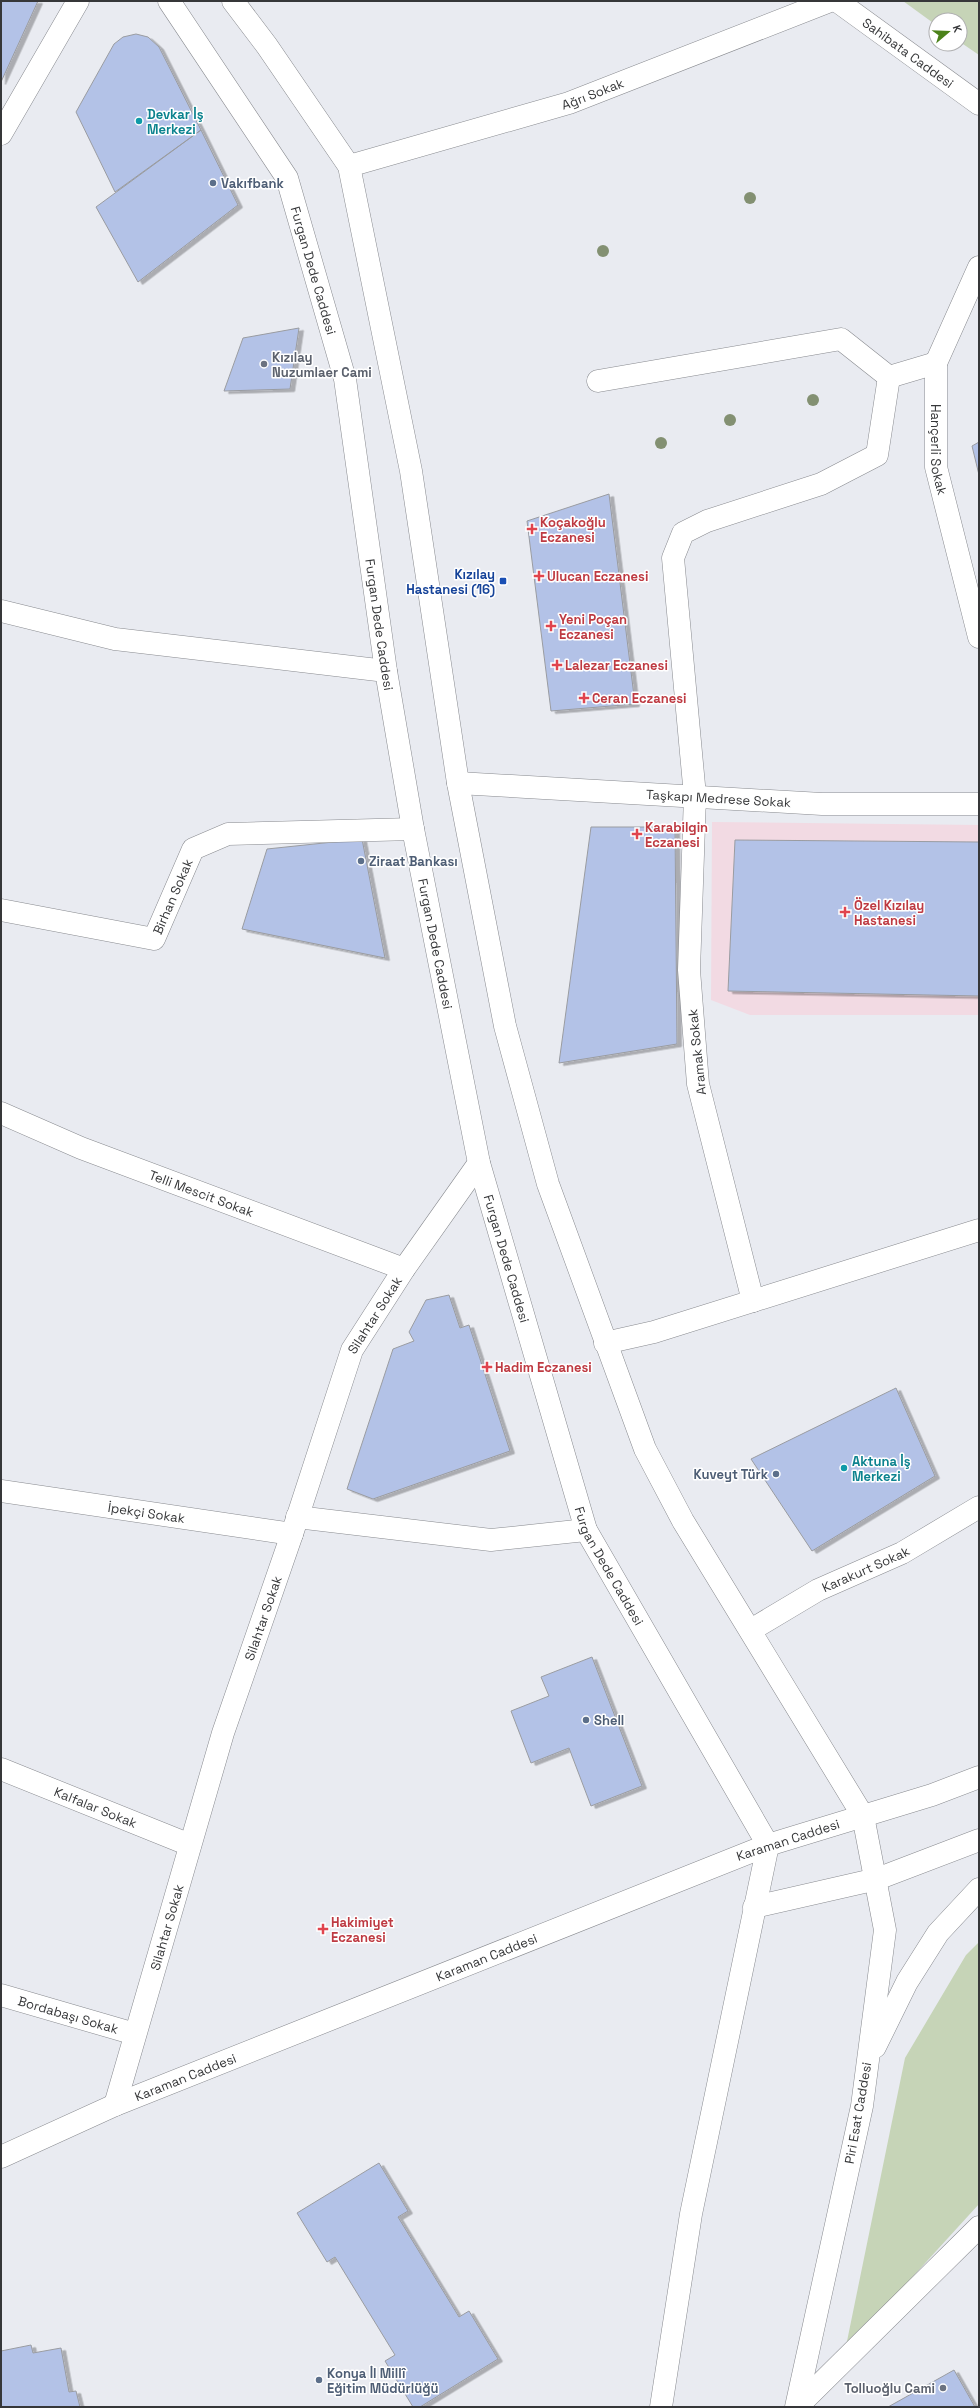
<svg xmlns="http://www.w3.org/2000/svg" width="980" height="2408" font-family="'Space Grotesk',sans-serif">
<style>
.medical{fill:#f2dae3}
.green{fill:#c6d4b7}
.building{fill:#b3c2e7;stroke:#9a9ca1;filter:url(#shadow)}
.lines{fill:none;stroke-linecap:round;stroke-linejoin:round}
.minor-casing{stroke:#888a8f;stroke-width:23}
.major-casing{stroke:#888a8f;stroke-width:23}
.minor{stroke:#fff;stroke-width:22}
.major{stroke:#fff;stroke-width:22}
.tree{fill:#839072}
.culture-dot{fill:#0f9aa8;stroke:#fff;stroke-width:1.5}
.service-dot{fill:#5c6f8a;stroke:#fff;stroke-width:1.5}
.worship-dot{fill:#6b7280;stroke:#fff;stroke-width:1.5}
.health-dot{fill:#e0444e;stroke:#fff;stroke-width:1.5}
.transit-dot{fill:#1a4fb4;stroke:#fff;stroke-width:1.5}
.labels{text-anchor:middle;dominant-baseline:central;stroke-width:3;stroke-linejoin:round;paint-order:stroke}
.street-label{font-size:13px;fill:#363739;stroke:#fff}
.culture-label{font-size:13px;font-weight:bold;fill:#0d838f;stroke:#fff;text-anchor:start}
.service-label{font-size:13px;font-weight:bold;fill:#4e5e75;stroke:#fff;text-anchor:start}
.worship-label{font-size:13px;font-weight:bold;fill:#5b616d;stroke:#fff;text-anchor:start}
.health-label{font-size:13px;font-weight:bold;fill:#be3a42;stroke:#fff;text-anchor:start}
.transit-label{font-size:13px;font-weight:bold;fill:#164399;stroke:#fff;text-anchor:end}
</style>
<defs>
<filter id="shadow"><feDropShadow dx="4.5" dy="2.5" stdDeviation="0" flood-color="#0004"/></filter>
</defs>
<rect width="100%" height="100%" fill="#e9ebf1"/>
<path class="medical" d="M712,822L979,825V1015H750L711,1000Z"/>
<path class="green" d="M903,1H979V55L960,42V20H936V25Z
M979,1942V2204L845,2351L905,2058L966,1955Z"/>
<path class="building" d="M1,1H38L1,82Z
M136,34L148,37L159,47L201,130L115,192L76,112L114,44L123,37Z
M201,130L238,205L138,282L96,207Z
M299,328L290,389L224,391L243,338Z
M979,442V475L972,446Z
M609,494L635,704L551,711L527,521Z
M591,827H675L677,1044L559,1063Z
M362,839L385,958L242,929L267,849Z
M735,840L979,842V996L728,991Z
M449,1295L460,1328L469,1325L510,1451L373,1499L347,1489L393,1349L414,1341L409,1332L426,1300Z
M896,1388L935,1476L812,1551L751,1459Z
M592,1657L642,1786L591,1806L569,1748L531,1763L511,1711L549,1696L541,1677Z
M379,2163L408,2211L398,2217L459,2317L469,2311L498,2359L420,2407H413L385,2361L395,2355L335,2257L327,2262L297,2213Z
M31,2345L33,2353L61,2348L69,2392L76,2391L80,2407H1V2351Z
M954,2370L975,2407H888Z"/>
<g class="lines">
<g class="minor-casing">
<g id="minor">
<path id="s1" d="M837,1L979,104"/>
<path d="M1,134L78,1"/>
<path id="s2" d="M349,166L569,103L830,1"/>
<path id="s3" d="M979,267L936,363V467L979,637"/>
<path d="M598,381L841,339L889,377L936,363"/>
<path d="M1,611L115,639L386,671"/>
<path id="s4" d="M458,783L822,804H979"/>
<path id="s5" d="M1,910L154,939L193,849L228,834L413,829"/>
<path id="s6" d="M1,1113L81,1148L404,1269"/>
<path d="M753,1301L698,1084L689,970L695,796L673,558L683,533L707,521L821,484L877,455L889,377"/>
<path d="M605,1343L654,1332L979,1230"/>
<path id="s7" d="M1,1491L292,1534"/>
<path d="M297,1517L491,1540L586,1530"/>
<path id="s8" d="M751,1630L818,1590L902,1553L979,1507"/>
<path id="s9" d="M1,1769L190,1845"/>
<path id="s10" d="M1,1995L135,2034"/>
<path id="s11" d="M115,2105L223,1733L292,1534L352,1350L404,1269L479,1163"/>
<path id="s12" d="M1,2157L115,2105L768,1845"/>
<path d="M797,2407L979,2227"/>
</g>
</g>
<g class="major-casing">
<g id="major">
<path id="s13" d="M169,1L287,178L345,379L386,671L413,829L479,1163L586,1530L768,1845"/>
<path d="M233,1L267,46L349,166L411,471L458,783L505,1026L548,1184L645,1449L683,1521L863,1816L885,1930L862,2106L796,2407"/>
<path d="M768,1845L932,1795L979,1777"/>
<path d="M754,1907L877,1879L979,1840"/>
<path d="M875,2047L907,1982L938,1933L979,1889"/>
<path d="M661,2407L691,2214L768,1845"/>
</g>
</g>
<use href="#minor" class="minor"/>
<use href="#major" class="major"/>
</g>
<g class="tree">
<circle cx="750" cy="198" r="6"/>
<circle cx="603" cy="251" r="6"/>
<circle cx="813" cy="400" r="6"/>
<circle cx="730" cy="420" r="6"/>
<circle cx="661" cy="443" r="6"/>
</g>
<g class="culture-dot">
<circle cx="139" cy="121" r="4"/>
<circle cx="844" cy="1468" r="4"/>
</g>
<g class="service-dot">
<circle cx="213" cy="183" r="4"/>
<circle cx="361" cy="861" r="4"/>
<circle cx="776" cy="1474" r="4"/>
<circle cx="586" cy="1720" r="4"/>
<circle cx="319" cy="2380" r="4"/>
</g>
<g class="worship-dot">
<circle cx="264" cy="364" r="4"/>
<circle cx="943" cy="2388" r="4"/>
</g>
<g class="health-dot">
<path d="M530 523h4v4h4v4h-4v4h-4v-4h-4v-4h4z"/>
<path d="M537 570h4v4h4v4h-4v4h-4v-4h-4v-4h4z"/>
<path d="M549 620h4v4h4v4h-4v4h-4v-4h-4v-4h4z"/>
<path d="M555 659h4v4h4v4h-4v4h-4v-4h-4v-4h4z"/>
<path d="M582 692h4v4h4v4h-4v4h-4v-4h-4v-4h4z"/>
<path d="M635 828h4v4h4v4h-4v4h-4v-4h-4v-4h4z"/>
<path d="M843 906h4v4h4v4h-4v4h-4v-4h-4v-4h4z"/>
<path d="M485 1361h4v4h4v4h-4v4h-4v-4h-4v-4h4z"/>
<path d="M321 1923h4v4h4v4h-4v4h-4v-4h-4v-4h4z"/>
</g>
<rect class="transit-dot" x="499" y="577" width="8" height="8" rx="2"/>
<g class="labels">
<g class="street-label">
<text stroke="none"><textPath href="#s1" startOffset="88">Sahibata Caddesi</textPath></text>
<text stroke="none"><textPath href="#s2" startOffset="254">Ağrı Sokak</textPath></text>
<text stroke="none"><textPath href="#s13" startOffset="309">Furgan Dede Caddesi</textPath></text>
<text stroke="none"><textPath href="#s3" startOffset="192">Hançerli Sokak</textPath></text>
<text stroke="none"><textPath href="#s13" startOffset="670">Furgan Dede Caddesi</textPath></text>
<text stroke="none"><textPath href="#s4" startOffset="261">Taşkapı Medrese Sokak</textPath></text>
<text stroke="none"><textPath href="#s5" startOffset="202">Birhan Sokak</textPath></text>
<text stroke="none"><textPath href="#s13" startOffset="994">Furgan Dede Caddesi</textPath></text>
<text transform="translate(697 1052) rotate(-96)">Aramak Sokak</text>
<text stroke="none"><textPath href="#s6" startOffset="216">Telli Mescit Sokak</textPath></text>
<text stroke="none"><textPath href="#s13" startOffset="1317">Furgan Dede Caddesi</textPath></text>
<text stroke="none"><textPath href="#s11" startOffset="833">Silahtar Sokak</textPath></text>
<text stroke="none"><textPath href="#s7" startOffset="147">İpekçi Sokak</textPath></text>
<text stroke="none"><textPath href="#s13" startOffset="1642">Furgan Dede Caddesi</textPath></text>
<text stroke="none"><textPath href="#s8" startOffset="130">Karakurt Sokak</textPath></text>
<text stroke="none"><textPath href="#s11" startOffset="509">Silahtar Sokak</textPath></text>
<text stroke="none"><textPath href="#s9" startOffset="102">Kalfalar Sokak</textPath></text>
<text transform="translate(788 1840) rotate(-18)">Karaman Caddesi</text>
<text stroke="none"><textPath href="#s11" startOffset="185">Silahtar Sokak</textPath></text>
<text stroke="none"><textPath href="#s12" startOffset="525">Karaman Caddesi</textPath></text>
<text stroke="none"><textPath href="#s10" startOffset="70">Bordabaşı Sokak</textPath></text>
<text stroke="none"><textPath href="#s12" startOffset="201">Karaman Caddesi</textPath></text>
<text transform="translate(858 2113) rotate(-80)">Piri Esat Caddesi</text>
</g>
<g class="culture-label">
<text x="147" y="114">Devkar İş<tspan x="147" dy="15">Merkezi</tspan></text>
<text x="852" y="1461">Aktuna İş<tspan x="852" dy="15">Merkezi</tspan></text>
</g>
<g class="service-label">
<text x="221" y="183">Vakıfbank</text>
<text x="369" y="861">Ziraat Bankası</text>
<text x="768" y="1474" text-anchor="end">Kuveyt Türk</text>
<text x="594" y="1720">Shell</text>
<text x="327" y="2373">Konya İl Millî<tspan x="327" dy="15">Eğitim Müdürlüğü</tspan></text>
</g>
<g class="worship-label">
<text x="272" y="357">Kızılay<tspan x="272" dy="15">Nuzumlaer Cami</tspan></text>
<text x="935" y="2388" text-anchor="end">Tolluoğlu Cami</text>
</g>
<g class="health-label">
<text x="540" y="522">Koçakoğlu<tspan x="540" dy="15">Eczanesi</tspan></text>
<text x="547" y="576">Ulucan Eczanesi</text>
<text x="559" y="619">Yeni Poçan<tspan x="559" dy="15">Eczanesi</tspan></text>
<text x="565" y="665">Lalezar Eczanesi</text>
<text x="592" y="698">Ceran Eczanesi</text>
<text x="645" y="827">Karabilgin<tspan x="645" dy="15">Eczanesi</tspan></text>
<text x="854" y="905">Özel Kızılay<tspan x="854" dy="15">Hastanesi</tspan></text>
<text x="495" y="1367">Hadim Eczanesi</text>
<text x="331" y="1922">Hakimiyet<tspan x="331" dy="15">Eczanesi</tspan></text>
</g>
<g class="transit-label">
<text x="495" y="574">Kızılay<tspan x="495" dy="15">Hastanesi (16)</tspan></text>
</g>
</g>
<rect width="980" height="2408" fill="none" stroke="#363739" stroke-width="4"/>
<g transform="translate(948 32) rotate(71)"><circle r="19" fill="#ffffff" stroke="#afafb0"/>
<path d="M0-3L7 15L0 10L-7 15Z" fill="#4b821a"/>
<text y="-6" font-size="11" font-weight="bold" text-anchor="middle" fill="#363739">K</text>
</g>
</svg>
